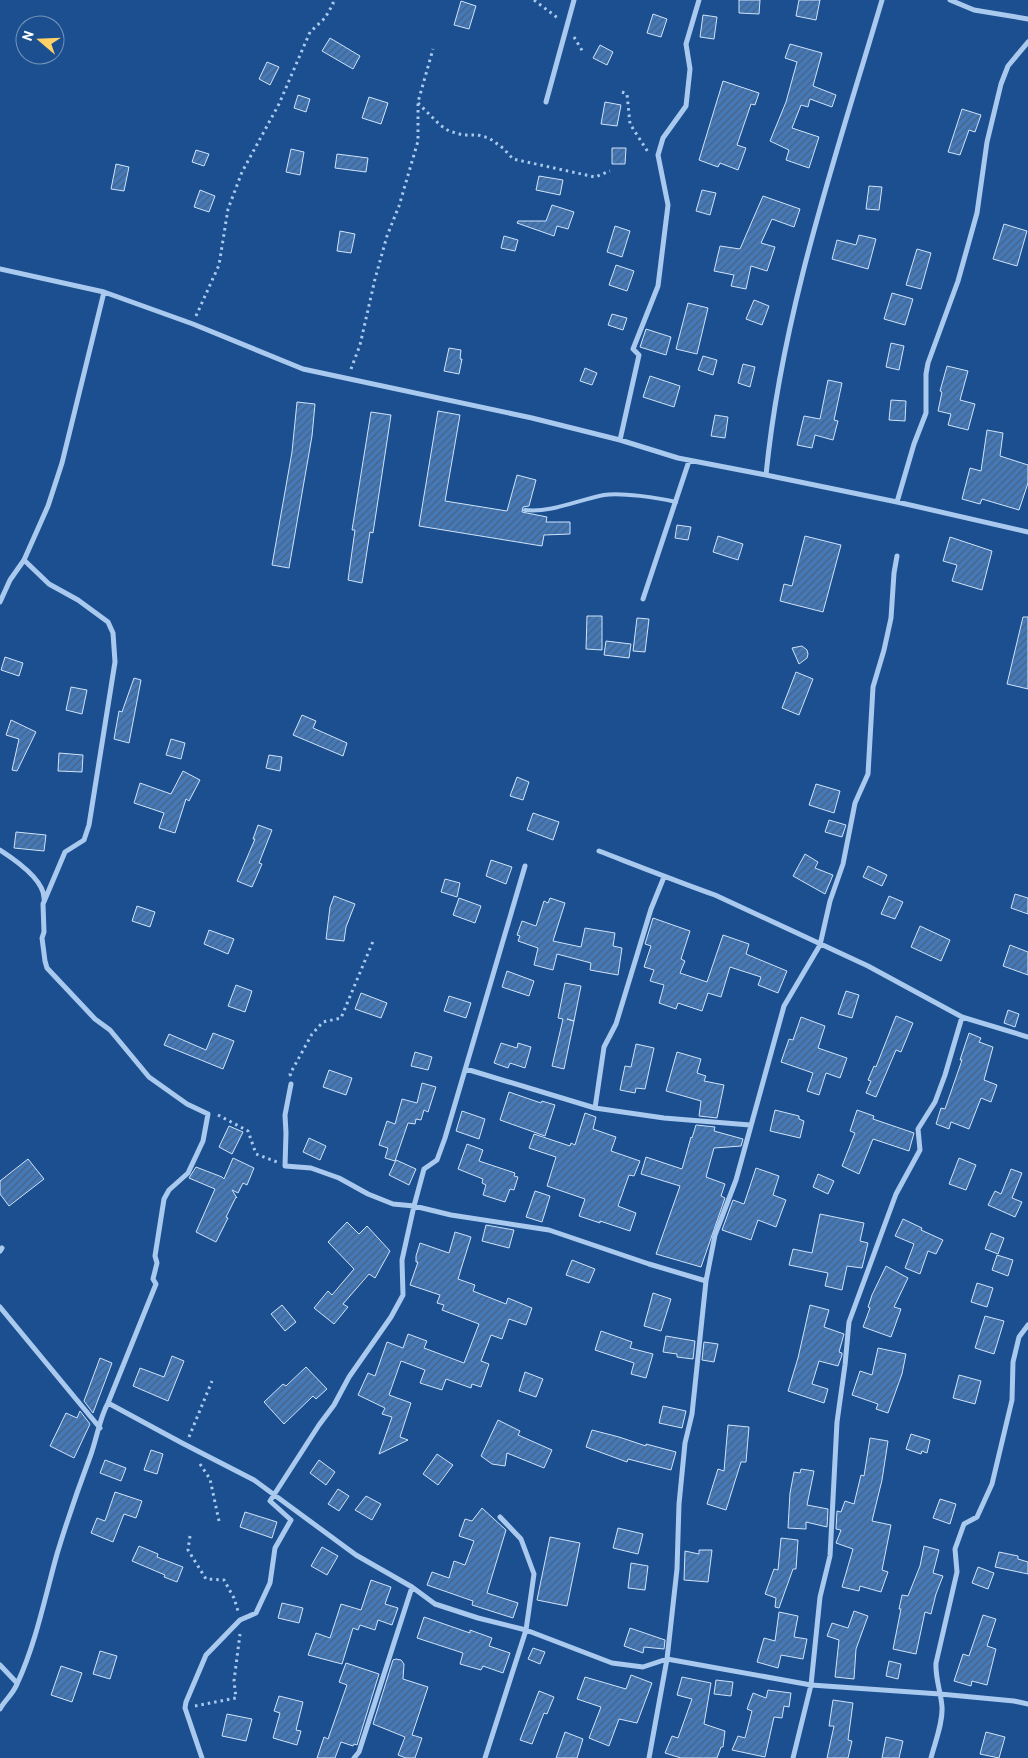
<svg xmlns="http://www.w3.org/2000/svg" width="1028" height="1758" font-family="Barlow,sans-serif">
<style>
.building{fill:url(#building-hatch);stroke:#cfe3fa}
.lines{fill:none;stroke-linecap:round;stroke-linejoin:round}
.path{stroke:#a9c9ee;stroke-width:3;stroke-dasharray:2.5 4;stroke-linecap:butt}
.lane{stroke:#a9c9ee;stroke-width:4}
.street{stroke:#a9c9ee;stroke-width:5}
</style>
<defs>
<pattern id="building-hatch" width="6" height="6" patternUnits="userSpaceOnUse" patternTransform="scale(1.25)"><rect width="6" height="6" fill="#4478b7"/><path d="M-1 1l2-2M0 6l6-6M5 7l2-2" fill="none" stroke="#486282"/></pattern>
</defs>
<rect width="100%" height="100%" fill="#1b4f8f"/>
<path class="building" d="M739,0H760L759,14L739,13Z
M799,0H820L816,20L796,16Z
M461,1L476,6L469,29L454,25Z
M653,14L667,19L661,37L647,33Z
M703,15L717,17L714,39L700,37Z
M330,38L360,56L353,69L322,51Z
M790,44L822,53L813,86L836,95L832,107L810,99L808,107L801,105L792,128L819,137L809,168L786,160L789,150L770,141L786,102L797,62L785,58Z
M600,45L613,52L607,65L593,58Z
M267,62L279,67L270,85L259,79Z
M723,81L759,93L755,105L751,104L737,145L746,148L738,170L720,163L718,167L699,160Z
M298,95L310,99L306,112L294,108Z
M369,97L388,103L381,124L362,118Z
M605,102L621,105L617,126L601,124Z
M962,109L981,115L975,132L969,130L960,155L948,152Z
M612,148H626L625,164H612Z
M291,149L304,152L300,175L286,172Z
M196,150L209,154L204,166L192,162Z
M337,154L368,158L366,172L335,168Z
M116,164L129,167L124,191L111,189Z
M539,176L563,180L560,195L536,190Z
M869,186L882,187L879,210L866,209Z
M200,190L215,196L209,212L194,207Z
M702,190L716,193L710,215L696,211Z
M763,196L800,209L794,227L772,219L761,243L775,247L767,271L751,266L746,289L731,286L734,275L714,271L720,246L740,249Z
M552,205L574,212L568,229L557,226L554,236L517,223L518,221H546Z
M1004,224L1027,231L1017,266L993,259Z
M615,226L630,231L622,257L607,252Z
M340,231L355,234L351,253L337,251Z
M859,235L876,239L868,269L832,259L837,240L856,245Z
M504,236L518,240L515,251L501,248Z
M917,249L931,253L921,289L906,285Z
M616,265L634,271L627,291L609,285Z
M892,293L913,299L905,325L884,319Z
M754,300L769,306L762,325L746,319Z
M688,303L708,308L697,354L676,349Z
M612,314L627,318L623,330L608,325Z
M646,329L671,337L666,355L640,347Z
M891,343L904,346L899,370L886,367Z
M449,348L461,350L460,359H462L459,374L444,371Z
M703,356L717,360L713,375L698,370Z
M743,364L755,367L750,387L738,383Z
M947,366L968,371L960,400L975,404L968,430L948,425L951,414L938,411L942,392L940,391Z
M585,368L597,373L592,385L580,381Z
M650,376L680,386L674,407L643,397Z
M828,380L842,383L834,420L838,421L833,440L815,435L812,448L797,445L804,416L820,419Z
M891,400L906,401L905,421L889,420Z
M297,402L315,404L312,436L289,568L272,565L292,452Z
M438,411L460,415L445,501L507,511L517,475L536,480L529,506L523,507L522,512L547,517L546,522H570V534L544,535L542,546L419,526Z
M371,412L391,415L373,533L370,532L362,583L348,580L355,530H352Z
M715,415L728,417L725,438L711,436Z
M987,430L1003,433L1000,456L1028,465V483L1019,510L982,499L980,504L962,499L970,468L981,471Z
M677,525L691,527L688,540L675,538Z
M718,536L743,544L738,560L713,552Z
M805,536L841,545L823,612L780,601L784,584L792,586Z
M950,537L992,551L982,590L952,581L957,565L943,561Z
M587,616H602V650L586,649Z
M1023,617H1028V689L1007,684Z
M637,618L649,619L645,652L633,651Z
M606,641L631,644L629,658L604,655Z
M802,646L807,650L808,654L807,658L799,664L792,648Z
M5,657L23,663L19,676L1,670Z
M796,672L813,679L799,715L782,708Z
M134,678L141,680L129,743L114,739L119,711L122,712Z
M71,687L87,690L82,714L66,710Z
M302,715L316,721L313,728L347,743L343,756L293,735Z
M11,720L36,732L17,771L12,770L19,739L6,735Z
M171,739L185,743L181,759L166,755Z
M59,753L83,755L82,772L58,771Z
M269,755L282,757L280,771L266,768Z
M183,771L200,780L189,801L186,799L175,833L159,828L164,813L134,803L140,783L171,794Z
M517,777L529,782L523,800L510,796Z
M816,784L840,791L834,813L809,805Z
M533,813L559,822L553,840L527,830Z
M829,820L846,825L842,837L825,832Z
M258,825L272,830L259,863L262,864L252,887L237,881L255,839H253Z
M16,832L46,835L44,851L14,848Z
M805,854L818,862L815,868L833,875L825,894L793,876Z
M491,860L512,867L506,884L486,876Z
M868,866L887,875L882,886L863,877Z
M445,879L460,883L457,897L441,892Z
M1015,894L1028,898V914L1011,908Z
M334,896L355,904L346,927L344,941L326,939L330,907Z
M889,896L903,902L895,919L881,914Z
M459,898L481,906L475,923L453,915Z
M550,898L565,903L553,941L581,947L585,928L615,933L613,946L622,948L618,975L590,970L591,963L557,954L553,970L534,965L538,948L518,941L520,936L517,935L522,921L536,926L544,901L548,903Z
M137,906L155,912L150,927L132,921Z
M653,918L690,931L681,959L685,961L680,973L707,982L723,935L749,944L746,954L787,971L778,993L758,985L761,977L730,967L721,997L708,993L702,1011L678,1003L676,1009L659,1003L664,985L650,981L654,970L644,967L651,946L645,944Z
M920,926L950,940L941,961L911,947Z
M209,930L234,939L228,954L204,944Z
M1010,945L1028,952V975L1003,966Z
M507,971L534,981L529,996L502,987Z
M565,983L581,986L574,1021L567,1019L574,1021L564,1069L552,1066L563,1019L558,1018Z
M236,985L252,991L245,1012L228,1006Z
M846,991L859,995L852,1018L838,1014Z
M361,993L387,1003L381,1018L355,1009Z
M449,996L471,1003L466,1018L444,1011Z
M1008,1010L1019,1014L1015,1027L1004,1023Z
M896,1016L913,1023L901,1052L896,1050L876,1097L866,1093L871,1081L868,1080L874,1066L876,1067Z
M801,1017L825,1026L818,1048L847,1058L840,1078L826,1073L819,1095L807,1091L813,1073L781,1062L789,1039L793,1040Z
M213,1033L234,1041L223,1069L164,1045L169,1034L206,1050Z
M969,1033L981,1038L979,1042L993,1047L984,1080L997,1085L991,1102L981,1098L969,1129L951,1122L949,1129L936,1124L941,1108L945,1109L962,1060H960Z
M501,1043L517,1048L518,1043L531,1047L525,1068L510,1063L508,1068L494,1063Z
M636,1044L654,1048L645,1089L636,1088L635,1093L620,1090L625,1066L631,1067Z
M415,1052L432,1057L428,1070L411,1066Z
M677,1052L701,1059L697,1073L706,1076L704,1081L724,1085L717,1118L699,1116L701,1101L666,1091Z
M329,1070L352,1078L346,1095L323,1087Z
M422,1083L436,1087L428,1112L424,1110L421,1120L416,1119L415,1124L408,1123L395,1161L385,1158L388,1148L379,1145L387,1121L395,1124L402,1099L417,1103Z
M509,1092L541,1103L542,1101L555,1105L545,1136L500,1120Z
M775,1110L799,1116V1119L804,1121L800,1138L770,1131Z
M857,1110L874,1116L873,1119L914,1133L909,1151L873,1139L859,1174L842,1166L855,1133L850,1131Z
M462,1111L485,1119L479,1139L456,1131Z
M585,1113L596,1117L593,1129L616,1137L611,1151L640,1161L634,1176L629,1175L618,1206L636,1213L630,1231L600,1221V1223L579,1216L585,1199L547,1186L556,1157L529,1148L534,1134L570,1146L571,1143L575,1145Z
M696,1125L715,1127L714,1131L743,1139L741,1146L714,1148L706,1177L725,1184L721,1196L725,1198L701,1267L656,1254L680,1186L641,1174L646,1157L682,1169L691,1137L692,1138Z
M229,1126L243,1132L232,1154L219,1147Z
M309,1138L326,1146L320,1160L303,1152Z
M467,1144L483,1150L479,1161L515,1173L514,1176L518,1177L514,1190L510,1189L505,1202L483,1195L486,1185L482,1183L483,1179L458,1169Z
M233,1158L254,1168L247,1185L243,1183L238,1193L232,1190L237,1198L236,1197L226,1217L228,1218L216,1242L196,1232L215,1189L189,1178L196,1167L222,1177L224,1179Z
M959,1158L976,1165L966,1190L949,1184Z
M28,1159L44,1179L9,1206L0,1194V1181Z
M396,1160L416,1169L409,1185L389,1175Z
M756,1168L779,1176L773,1195L786,1200L776,1227L758,1220L751,1240L722,1230L733,1200L744,1204Z
M1011,1169L1022,1173L1012,1198L1022,1202L1015,1217L988,1205L995,1191L1001,1194Z
M818,1174L834,1181L828,1194L813,1187Z
M535,1191L550,1196L542,1222L526,1217Z
M820,1214L864,1223L860,1241L868,1243L862,1268L847,1266L842,1290L825,1286L828,1273L789,1265L793,1249L812,1253Z
M903,1219L922,1228L921,1230L943,1240L936,1254L928,1251L920,1274L905,1268L914,1244L895,1236Z
M347,1222L359,1234L367,1226L390,1251L375,1278L369,1274L343,1304L348,1307L334,1324L314,1308L328,1291L332,1295L354,1269L328,1242Z
M486,1225L514,1230L509,1248L482,1241Z
M455,1232L471,1237L458,1279L475,1285L473,1291L506,1304L508,1298L532,1308L526,1325L509,1319L502,1339L491,1335L481,1361L489,1364L481,1387L472,1384L471,1388L446,1379L442,1390L420,1383L425,1370L401,1361L389,1395L411,1403L400,1437L408,1440L379,1454L392,1417L382,1414L385,1408L358,1395L368,1373L375,1376L387,1342L403,1348L408,1334L427,1341L424,1348L464,1363L479,1324L442,1310L444,1305L437,1303L440,1295L410,1285L418,1262H416V1256L420,1243L449,1253Z
M991,1233L1004,1238L998,1254L985,1249Z
M997,1255L1013,1260L1008,1276L992,1270Z
M572,1260L595,1269L589,1283L566,1275Z
M886,1266L908,1278L894,1307L901,1309L891,1337L863,1327L870,1308L868,1307L872,1295Z
M977,1283L993,1288L987,1307L971,1302Z
M653,1293L671,1299L661,1331L644,1326Z
M282,1305L296,1322L285,1331L271,1314Z
M810,1305L829,1310L824,1327L844,1334L839,1352L842,1353V1355L838,1366L819,1361L812,1384L828,1389L824,1403L788,1391L798,1358Z
M985,1316L1004,1321L994,1354L975,1348Z
M601,1331L632,1342L630,1348L653,1354L646,1378L631,1374L634,1363L595,1350Z
M666,1336L695,1341L693,1359L677,1357V1354L663,1352Z
M704,1342L718,1344L714,1362L702,1360Z
M878,1348L906,1354L902,1374L888,1413L876,1409L878,1404L852,1395L860,1371L872,1375Z
M172,1356L184,1361L168,1401L133,1386L140,1368L164,1377Z
M100,1358L112,1363L93,1413L84,1401Z
M306,1367L327,1389L316,1399L313,1396L284,1424L264,1402L283,1384L286,1386Z
M525,1372L543,1379L536,1397L519,1391Z
M959,1375L981,1381L975,1404L953,1398Z
M663,1406L686,1411L682,1428L659,1423Z
M80,1411L90,1424L74,1458L50,1446L66,1413L77,1418Z
M498,1420L520,1431L518,1435L552,1450L544,1468L507,1453L505,1466L492,1464L481,1456Z
M728,1425L749,1427L746,1462H741L726,1510L707,1504L718,1469L724,1471Z
M592,1430L619,1437L646,1446V1444L676,1452L671,1470L628,1459L627,1462L586,1447Z
M911,1434L930,1440L927,1453L922,1451L921,1454L906,1449Z
M870,1438L888,1441L882,1480L872,1521L891,1525L882,1570L888,1572L881,1592L860,1586L859,1591L842,1587L853,1549L836,1543L841,1530L836,1529L837,1511L841,1512L845,1501L854,1504L861,1475L864,1476Z
M151,1450L163,1454L157,1474L144,1470Z
M437,1454L453,1465L438,1485L423,1474Z
M105,1460L126,1468L121,1481L100,1473Z
M319,1460L335,1472L326,1485L310,1473Z
M801,1469L814,1471L807,1505L828,1509L827,1527L806,1522V1529L788,1528L790,1493L794,1472L800,1473Z
M338,1489L349,1496L339,1511L328,1504Z
M115,1492L142,1501L136,1518L124,1514L113,1542L91,1533L97,1518L105,1521Z
M366,1496L381,1504L372,1520L355,1510Z
M940,1499L956,1504L950,1524L933,1518Z
M482,1508L506,1530L487,1593L518,1603L513,1618L472,1605L473,1601L427,1585L432,1572L449,1578L454,1561L465,1565L474,1541L459,1536L465,1519L472,1521Z
M245,1512L277,1522L272,1538L240,1527Z
M618,1528L643,1534L638,1554L613,1548Z
M550,1537L580,1543L567,1606L537,1600Z
M781,1538L798,1540L796,1569H793L779,1608L775,1607L776,1598L765,1594L774,1569L778,1570Z
M139,1546L158,1554L157,1557L183,1567L177,1582L164,1577L165,1575L132,1561Z
M924,1546L939,1550L933,1573L943,1576L936,1594L931,1614L925,1612L916,1654L893,1649L901,1609H899L902,1595L908,1596L920,1566Z
M322,1547L338,1556L327,1575L311,1566Z
M699,1550H712L708,1582L684,1580L685,1551L699,1554Z
M999,1552L1018,1556V1559L1028,1562V1574L995,1567Z
M631,1563L648,1566L645,1590L628,1588Z
M978,1567L994,1573L988,1589L972,1583Z
M371,1580L391,1587L385,1604L398,1608L392,1625L378,1620L375,1630L360,1625L358,1630L353,1628L342,1664L308,1655L316,1633L330,1638L341,1604L361,1610Z
M282,1603L303,1608L299,1623L278,1618Z
M854,1611L868,1616L856,1649L854,1679L835,1677L839,1640L827,1636L832,1623L848,1628Z
M779,1612L798,1616L794,1637L807,1639L803,1659L781,1655L778,1668L757,1662L764,1638L775,1641Z
M983,1615L996,1619L987,1646L996,1649L987,1685L972,1681L971,1686L954,1681L963,1654L969,1656Z
M424,1617L470,1633V1630L492,1638L489,1646L510,1653L503,1673L483,1666L481,1670L460,1664L463,1653L417,1638Z
M630,1628L665,1640L664,1649L644,1647L643,1653L624,1646Z
M533,1648L545,1652L540,1664L528,1659Z
M100,1651L117,1656L110,1679L93,1674Z
M396,1659L401,1660L404,1664L403,1679L428,1687L412,1735L422,1738L415,1758H406L398,1755L405,1737L373,1724L393,1660Z
M889,1661L901,1664L898,1679L886,1676Z
M346,1663L379,1674L357,1745L354,1744L353,1746L341,1742L335,1758H317L324,1737L328,1739L347,1685L339,1682Z
M61,1666L82,1673L72,1702L51,1695Z
M631,1675L652,1683L637,1723L619,1719L609,1746L589,1738L601,1707L577,1699L585,1677L626,1689Z
M682,1677L711,1683L704,1724L725,1731L723,1747H721L717,1758H681L665,1753L672,1736L678,1738L692,1699L677,1695Z
M716,1680L733,1682L731,1696L714,1694Z
M768,1690L791,1693L789,1707L784,1706L782,1718L774,1717L765,1757L732,1750L738,1736L745,1738L752,1711L747,1709L753,1693L766,1698Z
M539,1691L554,1697L547,1714L544,1713L532,1744L520,1740Z
M279,1696L303,1702L296,1730L301,1731L297,1745L273,1738L280,1713L274,1711Z
M833,1700L853,1703L848,1740L852,1741L848,1758H827L834,1726H829Z
M227,1714L252,1719L246,1741L222,1736Z
M565,1732L583,1739L577,1758H556Z
M986,1732L1005,1737L999,1758L980,1754Z
M886,1737L903,1741L899,1758H882Z"/>
<g class="lines">
<path class="path" d="M534,0L559,19
M574,37L583,52
M622,92L627,94L630,124L648,152
M418,103L440,125L449,131L463,135H478L489,138L503,148L513,159L595,177L610,171
M196,316L219,265L228,209L242,172L279,104L310,32L325,18L333,4V0
M351,369L360,345L375,279L387,236L399,206L418,141V102L433,49
M291,1076L290,1074L312,1034L323,1022L341,1018L374,939
M218,1115L248,1131L256,1154L277,1162
M189,1437L212,1381
M200,1464L210,1479L219,1521
M190,1536L188,1550L206,1579L224,1580L234,1598L238,1611
M195,1706L236,1698L234,1681L240,1634"/>
<path class="lane" d="M525,510C551,513 578,500 604,495C621,492 659,498 676,502"/>
<path class="street" d="M950,0L974,10L1028,19
M546,102L574,0
M0,269L104,292L193,324L303,369L532,418L620,440L678,458L766,475L897,502L1028,532
M620,440L639,355L633,349L658,286L668,205L658,155L663,138L686,106L690,69L686,44L699,0
M766,475C782,312 836,156 882,0
M897,502L914,444L926,413V374L928,363L958,281L977,213L987,142L1001,84L1008,66L1028,42
M643,599L689,461
M0,602L10,580L24,560L48,506L62,463L104,292
M0,850C14,859 45,880 44,899
M599,851C638,866 676,881 715,895L868,966L962,1017L1028,1037
M466,1069L595,1108L664,1118L750,1125
M291,1084L285,1115L286,1133L285,1166L311,1168L339,1178L368,1194L393,1204L414,1206L451,1215L549,1230L649,1264L706,1281
M595,1108L604,1047L616,1024L651,909L664,877
M0,1251L2,1248
M0,1307L100,1428
M108,1403L182,1443L254,1480L356,1555L412,1587L435,1604L478,1618L526,1630L612,1663L643,1667L667,1659L811,1685L940,1694L1014,1701L1028,1704
M0,1665L17,1683
M0,1709C5,1700 13,1694 17,1684C36,1643 45,1597 57,1554C67,1521 78,1489 90,1457C97,1439 99,1419 108,1403L156,1284L153,1279L157,1263L155,1256L164,1199L169,1190L188,1173L203,1141L208,1114L187,1104L149,1077L110,1030L95,1019L47,968L45,961L42,938L44,932L43,904L65,852L84,840L89,825L115,662L113,633L108,622L78,600L49,584L24,560
M202,1758L185,1708L186,1702L206,1655L240,1620L256,1613L270,1583L275,1548L291,1520L270,1501L319,1425L334,1405L349,1377L391,1317L403,1295L402,1260L414,1206L424,1169L437,1160L445,1138L525,866
M354,1758L359,1752L412,1587
M485,1758L526,1630L534,1574L521,1539L500,1517
M649,1758L667,1659L677,1569L679,1504L685,1443L692,1414L706,1281L715,1235L736,1180L784,1006L820,945L830,901L843,864L855,803L868,774L873,687L884,650L891,618L894,573L897,556
M793,1758L811,1685L820,1597L830,1556L837,1422L845,1365L849,1322L896,1194L920,1150L918,1129L935,1102L945,1075L962,1017
M931,1758C935,1742 943,1723 942,1707C941,1692 935,1678 936,1663L957,1572L955,1549L964,1524L977,1517L992,1484L1012,1400L1013,1362L1019,1337L1028,1325"/>
</g>
<g transform="translate(40 40) rotate(289)"><circle r="24" fill="#1b4f8f" stroke="#7695bc"/>
<path d="M0-4L9 19L0 12L-9 19Z" fill="#ffd166"/>
<text y="-8" font-size="14" font-weight="bold" text-anchor="middle" fill="#ffffff">N</text>
</g>
</svg>
